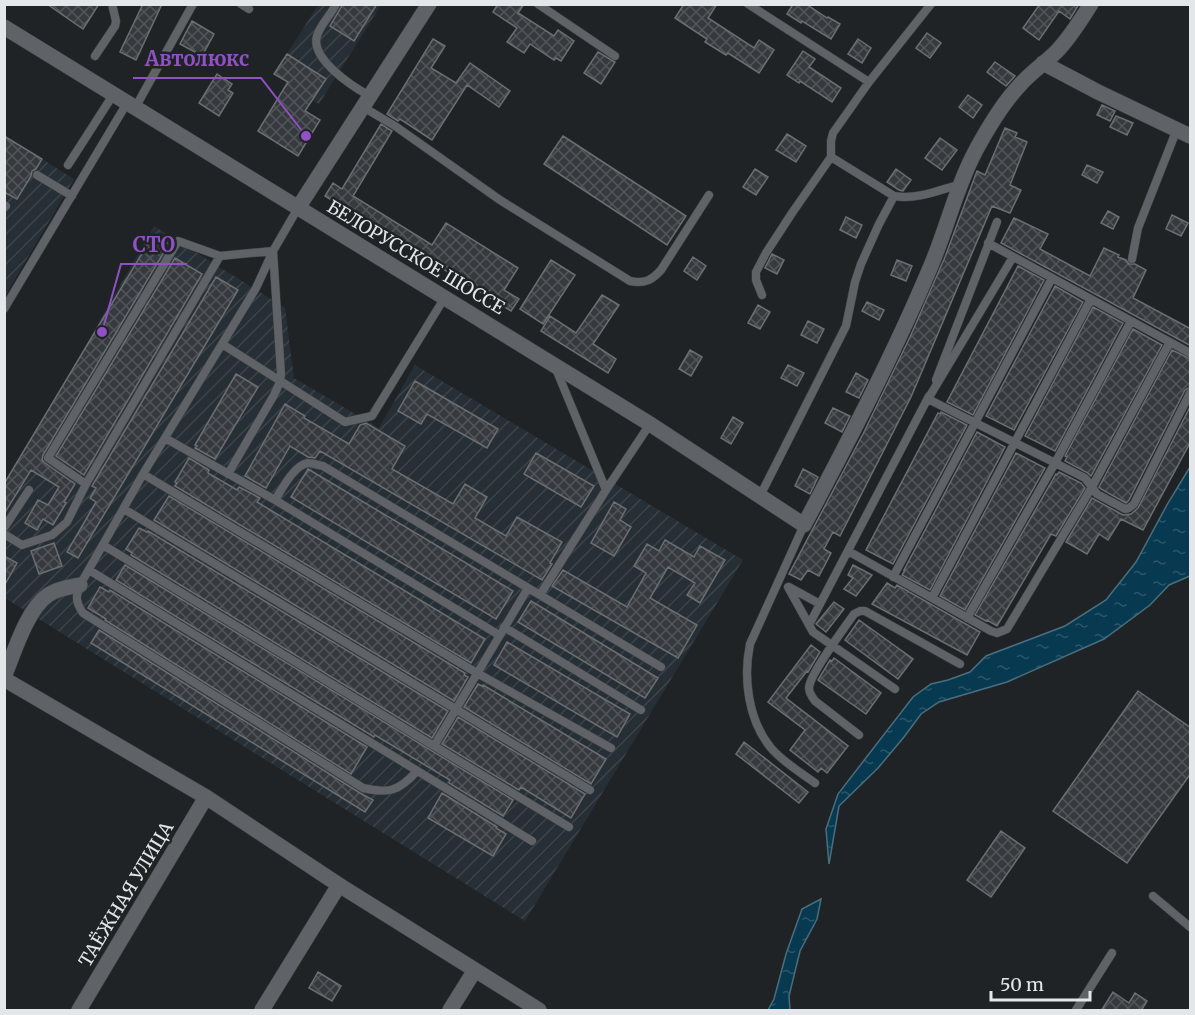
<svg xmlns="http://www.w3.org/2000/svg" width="1195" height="1015" font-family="Merriweather,serif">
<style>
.industrial{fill:url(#industrial-furrows)}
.water{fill:url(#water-ripples);stroke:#496e7e;stroke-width:1.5}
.building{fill:url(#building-cross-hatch);stroke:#6b6f72;stroke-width:1.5}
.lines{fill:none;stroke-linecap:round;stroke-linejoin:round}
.lane-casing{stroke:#3e4143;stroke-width:9}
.street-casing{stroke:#3e4143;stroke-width:16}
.lane{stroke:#5f6266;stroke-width:8}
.street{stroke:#5f6266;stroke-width:15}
.labels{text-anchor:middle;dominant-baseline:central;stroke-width:5;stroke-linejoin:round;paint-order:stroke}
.street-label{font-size:18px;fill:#e4e7e9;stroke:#202326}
.leader{fill:none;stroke:#9051c7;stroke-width:2}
.callout-dot{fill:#9051c7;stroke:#202326;stroke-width:2}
.callout-label{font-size:20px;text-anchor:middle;font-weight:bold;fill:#9051c7;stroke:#202326;stroke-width:5;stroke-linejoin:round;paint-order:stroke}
</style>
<defs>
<pattern id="industrial-furrows" width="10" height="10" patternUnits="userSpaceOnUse" patternTransform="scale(1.5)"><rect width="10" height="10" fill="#272f36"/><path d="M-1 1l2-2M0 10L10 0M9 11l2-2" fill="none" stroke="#3c4349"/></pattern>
<pattern id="water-ripples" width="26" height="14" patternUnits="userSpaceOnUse" patternTransform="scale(1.5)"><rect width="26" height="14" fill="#073a50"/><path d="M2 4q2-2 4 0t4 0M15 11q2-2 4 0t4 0" fill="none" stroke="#2b5669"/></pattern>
<pattern id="building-cross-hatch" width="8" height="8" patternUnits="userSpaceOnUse" patternTransform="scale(1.5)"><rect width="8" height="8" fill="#36393d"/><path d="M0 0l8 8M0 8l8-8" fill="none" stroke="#535659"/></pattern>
</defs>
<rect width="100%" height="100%" fill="#202326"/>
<path class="industrial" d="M318,5H381L319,104L312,100L313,98L274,74Z
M5,136L74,179L5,296Z
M154,226L285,308L294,378L379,428L415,365L743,560L525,921L5,598V487Z"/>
<path class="water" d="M1190,467V576L1169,585L1150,605L1104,639L1007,682L939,702L921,714L904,737L878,768L839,806L829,864L826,829L838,794L913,697L931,684L948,680L970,672L986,656L1065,626L1106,600L1136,562L1168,503Z
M821,899L817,919L800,951L789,996L790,1010H768L774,999L786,954L802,909Z"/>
<path class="building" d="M47,4H99L83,29Z
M143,4H162L136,60L120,52Z
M343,4H377L354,41L330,26Z
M498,4H524L518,13L554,36L558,30L574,41L561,61L556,58L554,60L530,44L524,53L507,42L517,28L493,12Z
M684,4H717L708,18L754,48L759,40L774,50L759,73L728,53L726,55L705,42L707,39L675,18Z
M793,4H806L827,18L828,17L840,24L831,39L802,21L801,23L787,14Z
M1040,4H1079L1070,19L1059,11L1039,40L1023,28Z
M192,21L214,34L202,56L180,44Z
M927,33L941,43L930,58L916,48Z
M433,39L445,46L431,68L456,83L470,63L510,91L499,107L467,85L432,140L400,119L398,121L387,114Z
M858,39L871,48L862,63L848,54Z
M803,51L815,59L809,67L841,88L832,102L800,81L799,83L787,75Z
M598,52L615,62L601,84L584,73Z
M287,54L326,79L305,111L320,120L298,156L258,131L288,82L274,74Z
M995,62L1015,76L1006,86L987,72Z
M217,74L232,84L228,90L233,93L219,116L199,103Z
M968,95L982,105L973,118L959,107Z
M1102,105L1115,111L1110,121L1097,115Z
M1116,116L1133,123L1127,135L1110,127Z
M381,124L392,131L353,196L432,245L446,223L518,268L504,290L519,299L511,311L325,196L333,183L342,189Z
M1005,128L1017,133L1015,137L1027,142L1010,185L1021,190L1010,213L992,206L911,397L840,536L833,532L824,549L831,553L819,576L808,570L801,580L789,574L863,434L910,337L945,257L977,171L985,175Z
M787,134L806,146L796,162L776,150Z
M4,136L42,159L36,169L32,171L31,176L17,199L4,192Z
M563,136L686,216L667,245L544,164Z
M940,138L957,150L942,170L925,158Z
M1087,165L1103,172L1097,183L1082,175Z
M755,169L768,177L756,195L743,187Z
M896,169L911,180L903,191L899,190L887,182Z
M1108,211L1119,217L1113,229L1101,223Z
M1172,215L1188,223L1181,236L1166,229Z
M846,217L862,225L856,238L840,230Z
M1014,218L1048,234L1040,249L1090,276L1104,248L1119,255L1118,257L1126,260L1129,264H1135L1146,270L1133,298L1191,329V346L1001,243Z
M153,235L167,243L162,251L164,252L43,455L42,460L45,463L75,484L64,502L66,503L53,525L43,519L37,530L25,523L38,500L48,505L59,487L31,470L4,514V484Z
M772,254L784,260L777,274L765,268Z
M693,257L706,266L697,280L684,271Z
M175,258L202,274L84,475L56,456Z
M551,260L575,275L543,324L520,309Z
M897,260L912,266L906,281L891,275Z
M1018,266L1044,280L973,415L947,402Z
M216,277L238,290L78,558L67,552L96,502L90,498L96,488L92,486Z
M1055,286L1083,302L1014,430L986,416Z
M602,295L619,305L593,344L616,359L608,373L541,331L550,316L576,333Z
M867,302L884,310L879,320L862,311Z
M758,305L770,312L760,329L748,323Z
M1093,307L1123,323L1055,451L1025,436Z
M808,321L824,329L817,343L801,335Z
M1133,329L1162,345L1091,476L1088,473L1065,461L1067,457L1065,456Z
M690,350L702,357L691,376L679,369Z
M1172,350L1191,359V387L1185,390L1129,500L1126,503L1101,489L1099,487Z
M788,365L804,373L797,386L781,378Z
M856,373L868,380L859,398L846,392Z
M236,374L258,387L215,459L195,448L197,446L195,445Z
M415,381L498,429L487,448L427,414L421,424L398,411Z
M285,404L305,416L304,418L349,444L360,425L366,423L405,446L392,469L453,504L465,484L487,497L475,518L506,536L517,517L562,542L550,563L552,564L542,580L320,451L315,458L308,457L290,446L266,488L245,476Z
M1191,405V441L1143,530L1121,519L1108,540L1099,534L1087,554L1066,542L1092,498L1123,515L1131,514L1138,508Z
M833,408L850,416L842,432L825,423Z
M941,412L967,425L893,564L866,550L938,413L940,414Z
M733,417L743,423L731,444L721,438Z
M977,432L1005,447L930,590L902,575L905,570H904Z
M536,453L594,486L581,507L524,474Z
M1016,453L1045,468L965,610L940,596Z
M189,458L209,470L208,473L237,490L239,487L260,498L257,502L485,639L471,663L175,486L177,483L175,482Z
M308,469L513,591L496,619L291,497Z
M803,469L818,477L810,494L795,486Z
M1059,472L1081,483L1085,488L1056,536L1051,534L997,626L987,620L986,621L975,615L1056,474L1057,475Z
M169,496L465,673L464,675L468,677L454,701L154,520Z
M614,502L626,509L620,520L631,527L614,556L591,543Z
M139,528L147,532L148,531L448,711L432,738L131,555L132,553L126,549Z
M665,540L694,557L700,546L725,560L700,603L687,595L695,583L668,567L650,598L697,625L678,658L552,586L563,570L627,607L646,573L634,566L647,544L659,551Z
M54,543L62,566L39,574L31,551Z
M4,556L17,563L4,586Z
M125,565L513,800L503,816L449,783L450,780L375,735L374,737L116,580Z
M853,565L872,575L856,596L844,589L853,578L848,575Z
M887,583L895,588L897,585L980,632L967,655L872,604Z
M100,587L109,592L110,590L367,747L351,774L105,620L106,619L88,608Z
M531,601L658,678L645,698L518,622Z
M834,602L844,609L826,632L816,624Z
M859,620L913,659L898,679L845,640Z
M99,630L360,793L373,800L365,812L91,643Z
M507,642L630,714L617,737L494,665Z
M811,645L820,652L808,672L807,671L786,698L848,746L827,773L821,768L818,772L790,750L805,730L768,702Z
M834,658L881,693L866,714L818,680L830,660L832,661Z
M478,684L482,686L483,685L606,759L591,784L464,707Z
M1138,691L1191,728V773L1127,863L1053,811Z
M458,717L585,794L571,818L521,787L519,790L442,744Z
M744,742L808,792L799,803L736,754Z
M442,793L497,827L496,828L506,834L493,856L428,818Z
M1001,831L1025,848L991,897L967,880Z
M318,972L341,986L332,1001L309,988Z
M1113,992L1129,1003L1135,993L1147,1001L1141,1011H1101Z"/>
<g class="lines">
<g class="lane-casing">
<path id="lane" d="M241,4L249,9
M336,4C331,15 320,25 317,36C310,59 353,87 370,96
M538,4L615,56
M748,4L869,82
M95,56L115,26L116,21L112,4
M363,107L395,126L500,200L630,281C645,284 652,280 661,270L709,195
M135,108L193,4
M831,157L894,196C917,200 939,190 961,184
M68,165L113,95
M37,175L72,196
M4,208L6,206
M298,208L273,251L256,288L143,474L80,585C75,596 76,603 83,613L363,788C389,794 399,791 417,771
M988,243L1190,353
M1013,257L928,399L1085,478L1097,494L1125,509L1129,508L1134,504L1190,393
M1132,259L1138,228L1177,129
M762,295L756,280V272L766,253L792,213L831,157V141L833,133L869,82L931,4
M4,309L127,103
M222,344L345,422L372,416L445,297
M556,369L606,490
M936,380L997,222
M165,438L275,500L499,635
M143,474L477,673L611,748
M86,484L48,458L178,241L220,256
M760,496L846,326L855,282L861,264L879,224L894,196
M275,500C282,489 294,465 308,463C313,463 318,465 323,466L661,667
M124,509L590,790
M804,525L750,644C743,678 748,720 771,748C783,762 800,772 815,783
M4,528L29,490
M4,534L22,545L52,535L67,522L86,484L220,256L273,251L281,374L280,382L274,395L228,474
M103,545L434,746L569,827
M848,551L991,631L997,633L1007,629L1092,487L1170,342
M89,570L532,841
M893,577L1052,278
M788,587L813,632L895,689
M789,587L820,604
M540,595L606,490L650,424
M932,598L1091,299
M967,618L1055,463L1131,321
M809,625L929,396
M504,627L641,710
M859,735L815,701C812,697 809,693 809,688C809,675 845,627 854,614L860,611H865L960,664
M434,746L528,588
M1153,896L1190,927
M1076,1010L1112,953"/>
</g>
<g class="street-casing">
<path id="street" d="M4,27L650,424L804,525C849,440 893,356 930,268C947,229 956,187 976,150C988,128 1002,104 1019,86C1030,73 1044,64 1056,52C1070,38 1080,21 1091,4
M1043,63L1098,92L1190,136
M298,208L429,4
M4,677C14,653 27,609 48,595C57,589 69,587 80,585
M4,679L206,797L339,885L539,1010
M79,1010L206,797
M262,1010L339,885
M450,1010L475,970"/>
</g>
<use href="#lane" class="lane"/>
<use href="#street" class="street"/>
</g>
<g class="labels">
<g class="street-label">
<text transform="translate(416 257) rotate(31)">БЕЛОРУССКОЕ ШОССЕ</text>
<text transform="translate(126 894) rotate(-59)">ТАЁЖНАЯ УЛИЦА</text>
</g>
</g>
<path class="leader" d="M306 136L261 78H133M102 332L121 264H187"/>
<g class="callout-dot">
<circle cx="306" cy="136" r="6"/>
<circle cx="102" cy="332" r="6"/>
</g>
<g class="callout-label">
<text x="197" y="66">Автолюкс</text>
<text x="154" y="252">СТО</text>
</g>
<rect width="1195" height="1015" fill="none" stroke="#e4e7e9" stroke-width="12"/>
<path d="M991 991v9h99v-9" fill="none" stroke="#e4e7e9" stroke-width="3"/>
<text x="1000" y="991" font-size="18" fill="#e4e7e9" stroke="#202326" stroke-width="4.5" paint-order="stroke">50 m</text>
</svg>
